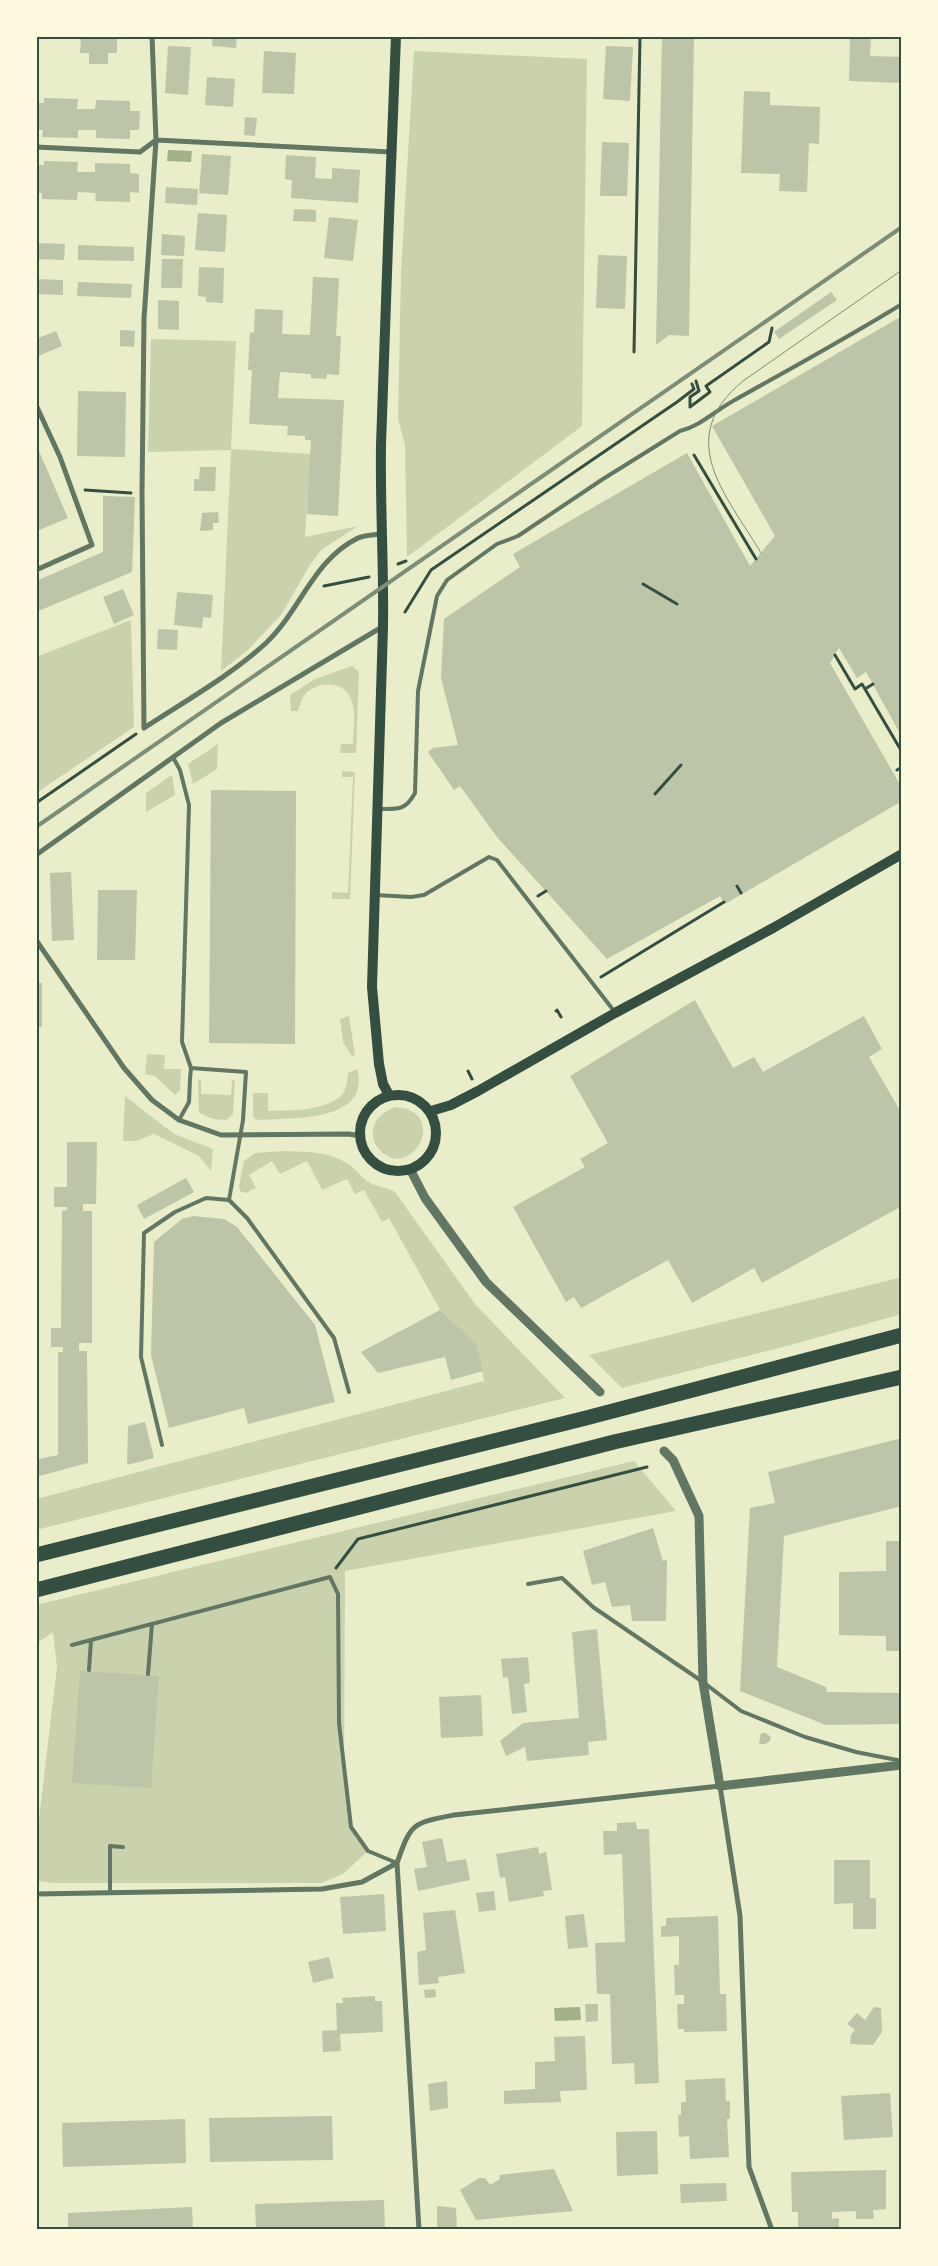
<svg xmlns="http://www.w3.org/2000/svg" width="938" height="2266" font-family="Mulish,sans-serif">
<style>
.green{fill:#cad2ad}
.water{fill:#a3b18a}
.building{fill:#bcc5a7}
.lines{fill:none;stroke-linecap:round;stroke-linejoin:round}
.path{stroke:#344e41;stroke-width:3}
.service{stroke:#617663;stroke-width:4}
.minor{stroke:#617663;stroke-width:5}
.tertiary{stroke:#617663;stroke-width:9}
.secondary{stroke:#344e41;stroke-width:10}
.motorway{stroke:#344e41;stroke-width:15}
.tram{stroke:#7c8e77;stroke-width:1}
.rail{stroke:#7c8e77;stroke-width:4}
.neatline{fill:none;stroke:#344e41;stroke-width:2}
</style>
<rect width="100%" height="100%" fill="#e9edc9"/>
<path class="green" d="M414,51L587,59L582,426L407,557L405,445L398,419L401,272Z
M151,339L236,341L231,449L311,454L305,537L358,526L321,550L310,565L281,615L247,651L221,671L231,450L148,452Z
M131,620L134,727L36,793V657Z
M352,666L359,672L356,753H340L341,744H353C353,729 357,711 350,697C343,681 318,681 306,693C302,698 300,704 298,711H291L290,695L315,679Z
M218,744L217,769L193,784L188,764Z
M342,771L355,772L350,899H332V892L348,893L353,777H342Z
M172,775L175,795L146,812V793Z
M349,1016L355,1055L352,1056L343,1042L340,1019Z
M147,1054L165,1055L164,1069H181L180,1090L175,1095L155,1076L145,1074Z
M357,1069C372,1123 289,1118 257,1120L253,1116V1093H268V1111C291,1110 322,1112 341,1096C347,1090 347,1081 348,1073Z
M198,1079L201,1080V1094L231,1095L232,1080H235L233,1114L227,1120L213,1119L199,1113Z
M125,1096L174,1134L213,1149L211,1171L199,1156L154,1134L136,1141H123Z
M396,1107C452,1112 409,1186 378,1148C365,1131 378,1112 396,1107Z
M283,1151C307,1152 329,1151 350,1165C357,1170 361,1178 370,1183C378,1187 387,1187 395,1192L475,1304L565,1398L36,1530V1499L484,1381L476,1343L440,1310L389,1218L382,1222L364,1190L355,1194L347,1179L322,1190L307,1161L280,1174L272,1161L249,1175L256,1188L246,1193L240,1191L239,1186L244,1161L255,1153Z
M902,1277V1314L794,1344L622,1388L589,1355Z
M634,1461L676,1511L345,1571L344,1763L351,1827L368,1851L343,1874L321,1883H55L36,1881V1844L57,1667L53,1632L36,1644V1605Z"/>
<path class="water" d="M168,150L192,151L191,162L167,161Z
M580,2007L581,2020L555,2021L554,2008Z"/>
<path class="building" d="M81,36H117V53H108V64H89V53H80Z
M213,36H237L236,48L212,46Z
M662,36H694L689,336L669,335L656,345Z
M850,36H871L870,56L902,57V83L849,81Z
M168,46L191,47L188,95L165,93Z
M606,46L633,47L630,101L603,99Z
M264,51L296,53L294,94L262,93Z
M207,77L235,79L233,107L205,105Z
M744,91L770,92V105L820,107L819,144L809,143L807,192L779,191L780,174L741,173Z
M44,98L78,99L77,109H95L96,100L130,101V111H140L139,130H130V139L96,138V130H78V138L42,137L43,130H36V103H44Z
M245,117L257,118L255,136L244,135Z
M602,142L629,143L627,196H600Z
M202,154L231,156L228,195L199,193Z
M286,155L316,157L315,178L332,179V168L360,170L358,203L291,198L292,180L285,179Z
M44,161L78,162L77,172H95V163L130,164V173L139,174V193L130,192V202L95,201L96,193L78,192L77,200L42,199V193H36V165H44Z
M166,187L198,189L197,205L165,203Z
M294,209L316,210V222L293,221Z
M198,213L227,215L225,252L195,250Z
M329,217L358,220L353,261L324,258Z
M162,234L185,236L184,256L161,255Z
M36,243L65,244L64,260L36,259Z
M78,245L134,247V261L78,260Z
M598,255L627,256L625,309L596,308Z
M162,259H183L182,288H161Z
M199,267L224,268L223,303L206,302V297L198,296Z
M313,277L339,278L336,336H341L339,375L327,374L326,379L311,378V374L280,372L278,398L344,400L338,516L307,514L311,440H305V436L287,435L288,426L249,424L252,370H248L250,332L254,333L255,309L283,310L282,334L310,335Z
M36,279L63,280V295L36,294Z
M78,282L132,284L131,298L77,296Z
M831,292L837,300L779,339L774,332Z
M158,300L179,301V330L158,329Z
M902,316V737L866,672L857,678L839,648L830,663L902,788V801L725,904L720,896L607,959L497,837L460,786L454,790L428,752L433,748L458,745L441,678L444,619L520,567L513,554L687,453L750,566L775,536L712,426Z
M120,330L135,331L134,347L120,346Z
M56,331L62,346L36,357V339Z
M78,391L126,392L125,457L77,456Z
M36,444L68,518L37,531L36,529Z
M200,467H216L215,491H194V479H199Z
M103,496L135,497L132,572L36,612V581L103,552Z
M218,512L219,523H213V530L200,531L202,513Z
M123,589L134,615L114,624L103,597Z
M177,592L213,595L211,618L203,617L202,628L174,625Z
M158,629L178,630L177,650L157,649Z
M211,790L296,791L295,1044L209,1043Z
M71,872L74,940L52,941L50,873Z
M98,890H137L135,960H97Z
M36,983H42V1027H36Z
M695,1000L733,1068L754,1057L763,1072L864,1016L882,1049L869,1057L902,1114V1206L762,1283L754,1268L692,1303L668,1260L581,1308L574,1297L566,1302L513,1207L585,1167L580,1159L608,1143L570,1076Z
M67,1142H97L96,1204H83V1211H92V1343H79V1351H87L88,1463L39,1476V1459L58,1455V1352H63V1347H51V1328H61L62,1211L67,1210V1207H54V1187H67Z
M186,1178L194,1192L144,1219L137,1205Z
M193,1216L224,1219L237,1227L315,1325L335,1402L248,1424L244,1408L169,1428L151,1355L154,1242L182,1219Z
M440,1310L476,1343L483,1371L451,1380L445,1357L378,1373L361,1352Z
M145,1422L154,1458L127,1465L128,1426Z
M902,1438V1506L784,1536L777,1667L826,1687L827,1692L902,1693V1724L826,1725L740,1691L750,1508L775,1503L768,1472Z
M653,1528L663,1561L667,1560L666,1621H632L630,1605L612,1607L605,1582L592,1585L583,1551Z
M886,1541H902V1651H886V1636L839,1635V1572L886,1571Z
M597,1629L607,1740L588,1742L589,1755L527,1761L525,1747L506,1756L500,1741L523,1723L579,1718L572,1632Z
M528,1657L530,1683L524,1684L527,1712L512,1714L508,1677L503,1678L501,1659Z
M80,1671L159,1676L151,1788L72,1783Z
M481,1695L483,1736L441,1738L439,1697Z
M761,1733H766L771,1737L770,1741L765,1744H759Z
M636,1822L637,1829H649L659,2083L635,2084L634,2063L612,2064L610,1994H597L595,1943L625,1942L622,1854L604,1855L603,1831H617V1823Z
M442,1838L447,1862L466,1859L470,1880L418,1891L414,1869L427,1867L422,1842Z
M538,1847L539,1854L546,1852L552,1890L543,1891L544,1896L509,1902L505,1877L500,1878L496,1854Z
M834,1860H870V1898H876V1929H853V1903L834,1904Z
M494,1891L496,1910L479,1912L476,1893Z
M384,1894L386,1931L343,1934L340,1897Z
M455,1910L465,1973L438,1977L439,1983L419,1985L417,1952L426,1950L423,1913Z
M584,1914L588,1947L568,1949L565,1916Z
M718,1916L720,1994H726L727,2031L684,2032V2029H678L677,2004H684V1995H675L674,1965H679V1936L661,1937V1926H666V1918Z
M329,1957L334,1978L313,1983L308,1962Z
M435,1989L436,1997L425,1998L424,1990Z
M375,1996V2001H382L383,2032L340,2034L341,2051L323,2052L322,2031L337,2030L336,2003H343L342,1998Z
M585,2004H598V2021L586,2022Z
M874,2007L881,2008L882,2032L873,2045L850,2044L851,2035L855,2030L847,2024L857,2013L865,2020Z
M585,2036L587,2090L560,2091L561,2102L504,2104V2091L535,2089V2062L555,2061L554,2037Z
M725,2078L726,2101H730V2119H727L729,2157L690,2159L689,2136L679,2137L678,2115H681V2102H686L685,2080Z
M447,2081L448,2108L430,2111L428,2084Z
M890,2093L893,2137L844,2140L841,2096Z
M332,2116L333,2160L210,2162L209,2118Z
M185,2119L186,2163L63,2167L62,2123Z
M657,2131L658,2174L617,2176L616,2132Z
M554,2169L573,2211L476,2220L460,2190L479,2178H485L490,2185L500,2179L499,2175Z
M886,2170V2209L873,2210L874,2219H856V2211L832,2212V2219L839,2218V2230H798V2212H792L791,2172Z
M726,2183L727,2201L681,2203L680,2184Z
M384,2200L385,2230H256L255,2204Z
M437,2206L456,2208L457,2230H437Z
M192,2207L193,2230H68V2213Z"/>
<g class="lines">
<path class="path" d="M634,352L640,36
M690,407L710,392L706,386L769,342L772,328
M690,407V397L699,391L696,381
M694,455L756,559
M85,490L131,493
M398,564L406,561
M643,584L677,604
M324,586L369,577
M405,612L431,570L677,402L694,389L692,384
M835,655L855,689L862,684L902,752
M865,689L873,684
M897,770L902,767
M655,794L681,765
M901,802L902,801
M36,803L136,734
M737,886L741,893
M538,896L546,891
M601,977L724,902
M556,1011L557,1010L561,1017
M468,1071L472,1079
M336,1568L358,1539L647,1467"/>
<path class="service" d="M174,759L180,770L189,805L182,1042L191,1068L190,1079L189,1102L179,1120
M379,809C398,809 405,811 415,793L418,691L437,596L447,580L497,544L518,536L603,479L680,431C700,426 715,411 733,401C790,369 847,338 902,304
M376,895L411,897L424,895L489,857L497,860L614,1011
M191,1068L246,1072L243,1120L229,1200L247,1218L334,1338L349,1392
M162,1445L141,1357L144,1233L175,1212L206,1198L229,1200
M528,1584L562,1578L593,1607L703,1682L741,1711L805,1737L856,1752L902,1761
M72,1645L330,1577L338,1594L339,1723L351,1827L368,1851L397,1863
M89,1670L91,1640
M148,1674L152,1624
M110,1892V1846L123,1847"/>
<path class="minor" d="M36,147L140,152L156,140L391,152
M36,405L60,457L92,545L36,570
M144,728L142,493L144,319L156,140L152,36
M144,728C185,701 230,676 266,643C301,610 313,560 358,538C364,535 373,535 380,534
M36,855L221,723L382,627
M36,940L124,1068L152,1100L179,1120L221,1135L349,1134L360,1136
M397,1863L419,2230
M36,1894L322,1889L362,1882L397,1863C411,1823 412,1823 454,1815L720,1786L740,1916L749,2167L772,2230"/>
<path class="tertiary" d="M410,1169L425,1198L486,1282L600,1392
M664,1451L673,1460L699,1516L703,1682L720,1786L902,1765"/>
<path class="secondary" d="M389,1095L383,1084L379,1064L372,987L383,627C384,566 380,506 381,445C385,309 391,172 396,36
M360 1133a38 38 0 1 1 76 0a38 38 0 1 1-76 0Z
M431,1111L451,1105L478,1091L615,1013L773,928L902,854"/>
<path class="motorway" d="M36,1555L586,1418L902,1335
M36,1590L614,1442L902,1377"/>
<path class="tram" d="M761,553C726,494 673,439 743,381L902,270"/>
<path class="rail" d="M36,827L902,227"/>
</g>
<rect width="938" height="2266" fill="none" stroke="#fefae0" stroke-width="75"/>
<rect x="38" y="38" width="862" height="2190" class="neatline"/>
</svg>
